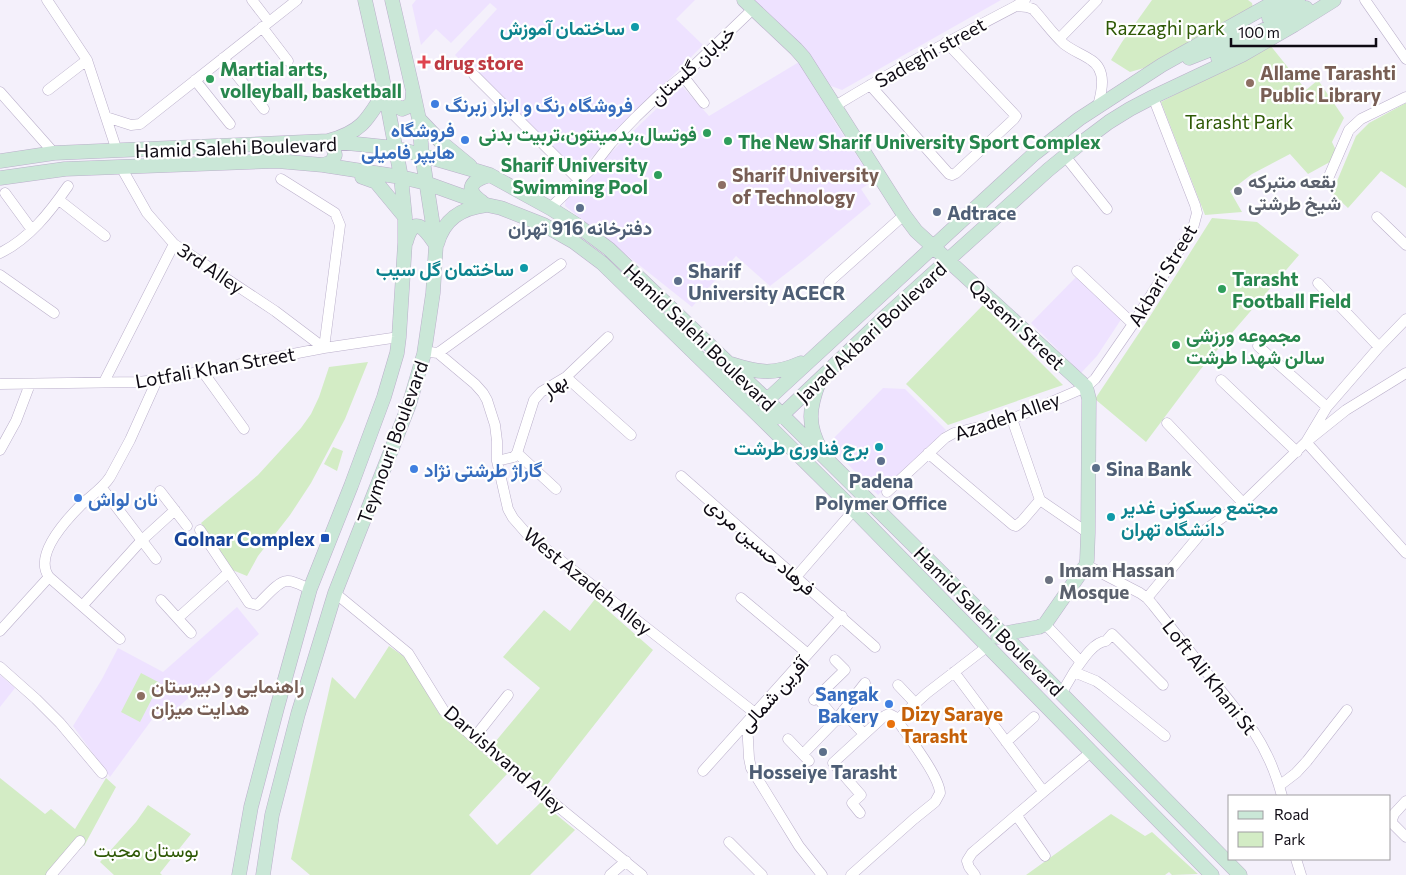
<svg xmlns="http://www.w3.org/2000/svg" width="1406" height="875" font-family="Commissioner,Vazirmatn,sans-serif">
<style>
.built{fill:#eee2ff}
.green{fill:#d3ecc5}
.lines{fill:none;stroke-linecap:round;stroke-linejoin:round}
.street-casing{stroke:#bbb0cb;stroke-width:11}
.secondary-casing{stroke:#bbb0cb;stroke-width:15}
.street{stroke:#fff;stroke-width:10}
.secondary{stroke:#cae7d7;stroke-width:14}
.culture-dot{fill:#0f9aa8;stroke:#fff;stroke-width:2}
.health-dot{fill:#e0444e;stroke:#fff;stroke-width:2}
.leisure-dot{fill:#2e9e5b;stroke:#fff;stroke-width:2}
.education-dot{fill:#8d6e63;stroke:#fff;stroke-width:2}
.shop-dot{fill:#3f7fe0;stroke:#fff;stroke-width:2}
.worship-dot{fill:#6b7280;stroke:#fff;stroke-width:2}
.service-dot{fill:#5c6f8a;stroke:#fff;stroke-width:2}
.transit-dot{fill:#1a4fb4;stroke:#fff;stroke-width:2}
.food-dot{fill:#e8710a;stroke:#fff;stroke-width:2}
.labels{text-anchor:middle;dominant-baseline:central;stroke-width:4.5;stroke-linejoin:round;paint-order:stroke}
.culture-label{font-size:19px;font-weight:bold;fill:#0d838f;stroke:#fff;text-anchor:end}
.park-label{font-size:19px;fill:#2e5905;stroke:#fff}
.street-label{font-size:19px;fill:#0e0a13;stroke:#fff}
.health-label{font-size:19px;font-weight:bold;fill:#be3a42;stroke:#fff;text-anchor:start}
.leisure-label{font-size:19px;font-weight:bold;fill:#27864d;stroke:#fff;text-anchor:start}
.education-label{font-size:19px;font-weight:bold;fill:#785e54;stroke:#fff;text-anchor:start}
.shop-label{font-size:19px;font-weight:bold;fill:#366cbe;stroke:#fff;text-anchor:start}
.worship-label{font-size:19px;font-weight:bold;fill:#5b616d;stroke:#fff;text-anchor:start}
.service-label{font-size:19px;font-weight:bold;fill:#4e5e75;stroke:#fff;text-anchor:start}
.transit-label{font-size:19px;font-weight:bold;fill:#164399;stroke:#fff;text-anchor:end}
.food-label{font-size:19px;font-weight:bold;fill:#c56008;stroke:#fff;text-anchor:start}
</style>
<rect width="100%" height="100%" fill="#f4f0fb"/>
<path class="built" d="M416,0H695L676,19L703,45L577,172L455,55L497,9L490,3L451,43L436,29L421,45L412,5Z
M753,0H1001L842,90L831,86L806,51Z
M799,62L827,102L831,116L873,181L861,189L871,204L805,259L770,286L736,256L692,307L565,206L566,196L679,87L682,86L709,116Z
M1077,276L1122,318L1097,356L1081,373L1031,323Z
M883,388L905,389L946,430L878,495L828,444Z
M237,607L259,634L163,721L156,714L110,777L73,726L102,679L118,648L163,672Z
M0,675L15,688L0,707Z"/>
<path class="green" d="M1152,0H1248L1252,3L1253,8L1144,68L1130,72L1111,60L1122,42Z
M1270,45L1306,90L1318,80L1344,118L1332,142L1339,157L1308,174L1290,154L1252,174L1230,191L1242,212L1205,215L1161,102Z
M1406,103V188L1381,171L1348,208L1332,193L1356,136L1369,123Z
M1212,218L1257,222L1299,255L1200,370L1146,442L1095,399L1147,321Z
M983,305L1063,385L948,425L906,384Z
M368,362L345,419L311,483L290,515L258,556L247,576L230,569L201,523L258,475L301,428L311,414L319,397L329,367Z
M333,447L343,451L337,471L324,464Z
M595,599L653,650L544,789L491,747L540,688L503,657L544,610L570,631Z
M389,646L406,658L440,715L507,774L469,815L497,845L541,802L575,830L530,875H310L291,859L332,677L355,699Z
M141,673L160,683L140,722L121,712Z
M0,778L45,814L51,809L75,829L106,778L116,787L84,846L77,839L47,875H0Z
M148,805L191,834L160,873L162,875H114L100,862L136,822Z
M1111,814L1145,836L1152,832L1198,874L1172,875L1169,872L1165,875H1026Z"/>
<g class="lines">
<g class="street-casing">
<path id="street" d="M47,0L87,60L117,151
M252,0L269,22
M1365,0L1406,59
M1016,6L1027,7L1033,9C1044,21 1053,34 1064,44C1073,51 1082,54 1091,60C1107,70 1102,91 1098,106
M262,27L288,61
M1059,39L1097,0
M223,58L264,109
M474,75L579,180
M683,76L704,103
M195,80L230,124
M870,85L949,174L952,175L956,173L1014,119L1016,116L946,42
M48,90L87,60
M0,92L54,153
M835,106C894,70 955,38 1016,6L1025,0
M106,117L131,125L140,124L297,0
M1065,156L1107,209
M121,167L147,213L174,244L275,311L324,348L340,225L335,213L281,179
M1327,181L1349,130L1361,119L1406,97
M5,193L32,230
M59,200L105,236
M550,208L590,170L611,143L636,117L659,95L683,76L753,9
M1377,217L1406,245
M0,253C29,239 50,212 68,186
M1077,271L1133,324
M0,275L54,313
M829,282L904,215
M1318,283L1379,347
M1258,346L1327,407
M438,353L561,264
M424,354L430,352L438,353L475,384L483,393L487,400L495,425L497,441V461L508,509L513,518L527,534L755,713
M203,372L244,429
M1406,373L1346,410L1306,442L1406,553
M566,377L631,435
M1221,380L1297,452
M104,382L174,244
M0,384L137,382L157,380L324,348L399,337
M1012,419L1040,500L1088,533
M1167,423L1243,503
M0,450L16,421L30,384
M517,453L556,489
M928,453L1013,525L1016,526L1022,521L1040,500
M497,461L514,457L517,453L534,400L541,392L566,377L608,337
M681,476L875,647
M102,488L156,559
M160,491L187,526
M887,492L945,438L954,433L1012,419L1086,387L1095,379L1133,324L1193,228L1197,213L1195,205L1153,97
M200,530L249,603L257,605C264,599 278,581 287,581C294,580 304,587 310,589
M1086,565L1140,593L1147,598L1153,605L1254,732C1267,752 1276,773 1282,796
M796,577L854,510
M335,593L408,653L444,711L474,738L642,875
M741,598L808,654
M1147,598L1202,532L1243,503L1306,442L1327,407L1379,347L1406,319
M161,600L191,633
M83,605L141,541L175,510
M178,618L228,573
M1045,624L1081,662
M0,631L49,577
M120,639L49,577C33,555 67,519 82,504C92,495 103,488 110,477L130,440L157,380
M0,667L36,699L60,723L102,773
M954,672L1043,791
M1074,672C1081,662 1093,642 1106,641L1112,634L1163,685
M898,685L915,703
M1061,694L1074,672L1096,681L1103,686L1165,736
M817,697L836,720
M814,700L845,670L835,660
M836,720L850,719L864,734
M897,720L927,693L988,646
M747,722L749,758L751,768L799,846L822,875
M474,738L508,695
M788,739L809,761
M1006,742L1034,717
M803,754L836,720L865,683
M703,771L842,616
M1279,786L1296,773L1307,761L1347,710
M1406,801L1394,814L1392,820L1393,824L1406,837
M1017,816L1045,856
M729,842L762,875
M1296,859L1301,875
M51,875L80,841
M610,875L626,861
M851,875L914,819L935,802L940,793C939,775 906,734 895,717C889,713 887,714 882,718L833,763L861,795L852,803L860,813
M975,875L969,867L967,861L972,853C1012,819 1051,785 1091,752"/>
</g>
<g class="secondary-casing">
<path id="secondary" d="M744,0L796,49L804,58L904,215L916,231L1086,387L1089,399L1088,533L1087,560L1086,565L1045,624L1039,627L1002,634L998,637
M1269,18L1298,0
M1189,58L1212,49L1237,36
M1218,58L1262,31L1306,8
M386,94L391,103L402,109L407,107L412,103L413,91
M419,119L442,143L470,166
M0,161L54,153L328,141L395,148L422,155L477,171L490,175L550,208L577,225L609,249L767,400L985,616L1240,875
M323,165L332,162L335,155L333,146L328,141C362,132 368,119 385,91
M362,177L376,182L405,217
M0,178L65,169L277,161L323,165L401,177L426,183L487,205L501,208L544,225L574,242L602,263L764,421L854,510L1212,875
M482,202C463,189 472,180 490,175
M406,242C413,216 423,226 434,242
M437,244C444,219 461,208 487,205
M731,364C759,373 774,375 801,363
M819,382C809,408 807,425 821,450
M766,409L767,400L1034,154L1079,119L1162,65L1278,0
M774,418L782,415L888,314L1048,170L1081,143L1109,122L1130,109L1153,97L1242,55L1294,25L1334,0
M239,875L251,807L277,708L310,589L351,486L384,397L397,353L399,337L405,243V217L401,177L381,71L365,0
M263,875L272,815L298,714L335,593L409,405L424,354L433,293L436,245L422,155L419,119L413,91L392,0"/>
</g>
<use href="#street" class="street"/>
<use href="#secondary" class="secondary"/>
</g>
<g class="culture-dot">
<circle cx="635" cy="27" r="5"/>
<circle cx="524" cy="268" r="5"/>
<circle cx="879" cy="447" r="5"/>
<circle cx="1111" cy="517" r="5"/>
</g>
<path class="health-dot" d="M421.5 54.5h5v5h5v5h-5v5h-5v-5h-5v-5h5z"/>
<g class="leisure-dot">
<circle cx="210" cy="79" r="5"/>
<circle cx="707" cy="133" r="5"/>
<circle cx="728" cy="141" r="5"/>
<circle cx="658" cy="175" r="5"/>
<circle cx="1222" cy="289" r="5"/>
<circle cx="1176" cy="345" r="5"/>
</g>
<g class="education-dot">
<circle cx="1250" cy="83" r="5"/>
<circle cx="722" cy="185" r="5"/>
<circle cx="141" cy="696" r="5"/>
</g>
<g class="shop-dot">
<circle cx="435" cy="104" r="5"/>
<circle cx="465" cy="140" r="5"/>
<circle cx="414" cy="469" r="5"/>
<circle cx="78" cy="498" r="5"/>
<circle cx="889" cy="704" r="5"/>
</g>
<g class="worship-dot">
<circle cx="1238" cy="191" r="5"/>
<circle cx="1049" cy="580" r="5"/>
</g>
<g class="service-dot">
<circle cx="580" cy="208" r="5"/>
<circle cx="937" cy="212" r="5"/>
<circle cx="678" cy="281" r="5"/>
<circle cx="881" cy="461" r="5"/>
<circle cx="1096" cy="468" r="5"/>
<circle cx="823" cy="752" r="5"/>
</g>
<rect class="transit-dot" x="320" y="533" width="10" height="10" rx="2.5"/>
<circle class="food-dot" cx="891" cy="724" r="5"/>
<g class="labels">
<g class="culture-label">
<text x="625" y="27">ساختمان آموزش</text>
<text x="514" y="268">ساختمان گل سیب</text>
<text x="869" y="447">برج فناوری طرشت</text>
<text x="1121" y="506" text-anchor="start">مجتمع مسکونی غدیر<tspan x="1121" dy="22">دانشگاه تهران</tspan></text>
</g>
<g class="park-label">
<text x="1165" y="27">Razzaghi park</text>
<text x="1239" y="121">Tarasht Park</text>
<text x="146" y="849">بوستان محبت</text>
</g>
<g class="street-label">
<text transform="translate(930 52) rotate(-29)">Sadeghi street</text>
<text transform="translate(692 65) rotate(-42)">خیابان گلستان</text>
<text transform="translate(236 147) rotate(-2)">Hamid Salehi Boulevard</text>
<text transform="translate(211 268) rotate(34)">3rd Alley</text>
<text transform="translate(1162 275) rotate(-59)">Akbari Street</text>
<text transform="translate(1017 324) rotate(43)">Qasemi Street</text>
<text transform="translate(871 332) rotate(-43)">Javad Akbari Boulevard</text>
<text transform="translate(700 337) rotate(44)">Hamid Salehi Boulevard</text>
<text transform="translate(215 367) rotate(-10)">Lotfali Khan Street</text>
<text transform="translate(554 385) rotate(-36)">بهار</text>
<text transform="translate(1007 416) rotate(-19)">Azadeh Alley</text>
<text transform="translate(392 442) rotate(-70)">Teymouri Boulevard</text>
<text transform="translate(761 546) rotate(41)">فرهاد حسین مردی</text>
<text transform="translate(588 581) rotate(39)">West Azadeh Alley</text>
<text transform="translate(989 621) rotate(45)">Hamid Salehi Boulevard</text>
<text transform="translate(1210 677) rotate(52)">Loft Ali Khani St</text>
<text transform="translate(773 694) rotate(-48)">آفرین شمالی</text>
<text transform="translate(505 759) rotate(41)">Darvishvand Alley</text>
</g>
<g class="health-label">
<text x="434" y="62">drug store</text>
</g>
<g class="leisure-label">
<text x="220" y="68">Martial arts,<tspan x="220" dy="22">volleyball, basketball</tspan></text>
<text x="697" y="133" text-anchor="end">فوتسال،بدمینتون،تربیت بدنی</text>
<text x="738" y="141">The New Sharif University Sport Complex</text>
<text x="648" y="164" text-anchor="end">Sharif University<tspan x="648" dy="22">Swimming Pool</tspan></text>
<text x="1232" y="278">Tarasht<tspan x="1232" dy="22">Football Field</tspan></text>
<text x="1186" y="334">مجموعه ورزشی<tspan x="1186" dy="22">سالن شهدا طرشت</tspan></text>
</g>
<g class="education-label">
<text x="1260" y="72">Allame Tarashti<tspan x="1260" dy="22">Public Library</tspan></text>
<text x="732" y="174">Sharif University<tspan x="732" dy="22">of Technology</tspan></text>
<text x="151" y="685">راهنمایی و دبیرستان<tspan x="151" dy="22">هدایت میزان</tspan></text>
</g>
<g class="shop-label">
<text x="445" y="104">فروشگاه رنگ و ابزار زبرنگ</text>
<text x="455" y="129" text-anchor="end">فروشگاه<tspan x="455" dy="22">هایپر فامیلی</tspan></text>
<text x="424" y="469">گاراژ طرشتی نژاد</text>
<text x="88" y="498">نان لواش</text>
<text x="879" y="693" text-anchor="end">Sangak<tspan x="879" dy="22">Bakery</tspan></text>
</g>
<g class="worship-label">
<text x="1248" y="180">بقعه متبرکه<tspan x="1248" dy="22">شیخ طرشتی</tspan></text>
<text x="1059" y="569">Imam Hassan<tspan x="1059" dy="22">Mosque</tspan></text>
</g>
<g class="service-label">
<text x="947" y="212">Adtrace</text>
<text x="580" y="227" text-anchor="middle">دفترخانه 916 تهران</text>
<text x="688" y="270">Sharif<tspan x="688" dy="22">University ACECR</tspan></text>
<text x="1106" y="468">Sina Bank</text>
<text x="881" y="480" text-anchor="middle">Padena<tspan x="881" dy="22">Polymer Office</tspan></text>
<text x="823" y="771" text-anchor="middle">Hosseiye Tarasht</text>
</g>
<g class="transit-label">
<text x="315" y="538">Golnar Complex</text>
</g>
<g class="food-label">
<text x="901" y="713">Dizy Saraye<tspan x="901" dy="22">Tarasht</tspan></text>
</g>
</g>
<rect x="1228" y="795" width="162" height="65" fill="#ffffff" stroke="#9f9da1"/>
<rect x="1238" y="811" width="25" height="8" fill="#cae7d7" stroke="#9f9da1"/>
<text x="1274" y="820" font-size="15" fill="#0e0a13">Road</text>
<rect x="1238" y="832" width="25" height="15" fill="#d3ecc5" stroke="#9f9da1"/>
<text x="1274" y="845" font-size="15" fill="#0e0a13">Park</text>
<path d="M1231 38v8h145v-8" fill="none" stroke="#0e0a13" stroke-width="2.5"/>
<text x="1238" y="38" font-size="15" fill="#0e0a13" stroke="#ffffff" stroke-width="4" paint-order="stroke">100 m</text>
</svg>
